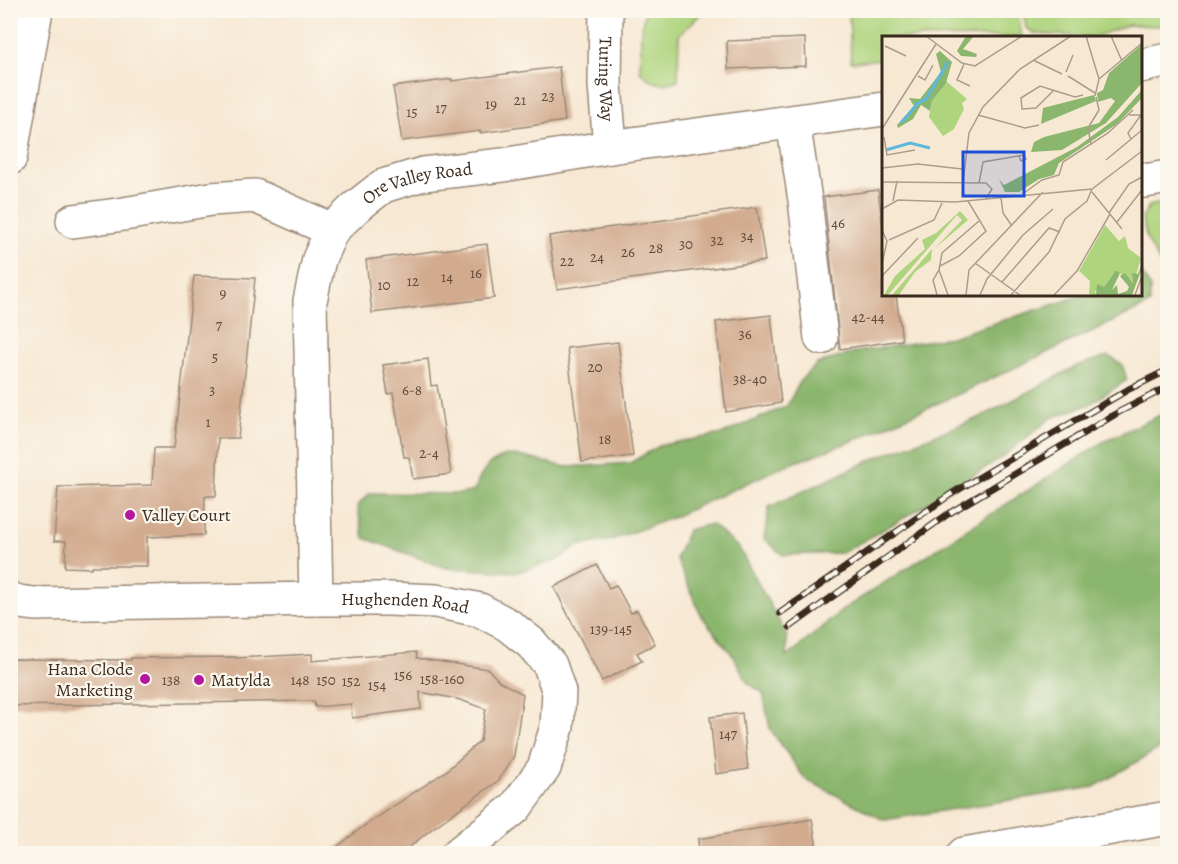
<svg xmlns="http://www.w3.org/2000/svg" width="1178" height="864" font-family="Alegreya,serif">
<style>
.green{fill:#afd47e;stroke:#757f4e;stroke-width:1.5}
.forest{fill:#8bb66d;stroke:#637046;stroke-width:1.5}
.building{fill:#d2ab8f}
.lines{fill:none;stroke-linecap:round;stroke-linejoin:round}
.minor-casing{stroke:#998978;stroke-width:36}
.tertiary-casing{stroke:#998978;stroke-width:36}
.minor{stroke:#fff;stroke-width:33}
.tertiary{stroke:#fff;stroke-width:33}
.rail-casing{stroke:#3b2a1e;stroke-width:7}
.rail{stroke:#fbf7ec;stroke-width:4.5;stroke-dasharray:14;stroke-linecap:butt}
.poi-dot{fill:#b5179e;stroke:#fbf7ec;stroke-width:2}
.labels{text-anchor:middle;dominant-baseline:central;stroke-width:4.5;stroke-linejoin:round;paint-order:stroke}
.number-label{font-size:15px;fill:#614a3a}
.street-label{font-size:18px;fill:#3b2a1e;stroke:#fbf7ec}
.poi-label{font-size:18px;fill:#3b2a1e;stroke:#fbf7ec;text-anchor:start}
.inset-river{fill:none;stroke:#5db8db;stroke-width:3}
.inset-road{fill:none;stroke:#ac9c8b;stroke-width:1.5}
.view{fill:#1d4ed8;fill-opacity:0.15;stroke:#1d4ed8;stroke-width:3}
.inset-edge{fill:none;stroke:#3b2a1e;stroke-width:3}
</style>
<rect width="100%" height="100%" fill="#fbf7ec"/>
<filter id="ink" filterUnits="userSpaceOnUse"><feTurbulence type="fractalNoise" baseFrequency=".0167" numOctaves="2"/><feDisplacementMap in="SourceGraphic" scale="12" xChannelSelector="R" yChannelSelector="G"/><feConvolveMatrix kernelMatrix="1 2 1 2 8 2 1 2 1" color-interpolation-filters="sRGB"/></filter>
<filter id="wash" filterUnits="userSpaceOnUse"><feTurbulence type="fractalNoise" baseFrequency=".008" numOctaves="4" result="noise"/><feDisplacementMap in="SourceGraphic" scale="24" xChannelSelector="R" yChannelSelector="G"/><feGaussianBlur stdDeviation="1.35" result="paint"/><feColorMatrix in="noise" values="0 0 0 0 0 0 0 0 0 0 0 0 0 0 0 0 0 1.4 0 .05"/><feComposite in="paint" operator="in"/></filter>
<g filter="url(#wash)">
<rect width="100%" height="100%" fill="#f7e8d3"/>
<path class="green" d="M645,11H704L679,35L678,80C661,87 653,84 640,71L641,33Z
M849,11H1018L1022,37L884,38V59L851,62Z
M1023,11H1167V26L1128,25L1094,37L1036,34L1026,28Z
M1167,202H1168L1167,277L1147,239L1142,218L1149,206Z"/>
<path class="forest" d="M1142,274L1150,287V304L961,393L850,442L777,469L674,517L608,541L580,545L555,561L517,572L446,568L364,538L357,506L370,493L461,494L474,491L480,477L489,464L506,455L524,457L566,467L630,463L661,445L723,434L787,406L800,381L817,364L856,352L951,337L1086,294H1140L1141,274Z
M1108,356L1122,364L1127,380L1090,404L1051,418L1000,459L907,516L842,553L783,555L764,539L769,507L873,459L981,417L1077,366Z
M1167,412V744L1094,787L884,820L805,779L770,729L763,693L748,683L734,657L701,615L676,558L688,530L711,524L739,548L787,636V657L845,608L1103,442Z"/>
<g id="blocks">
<path class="building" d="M805,38L806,66L728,69L727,41Z
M559,67L565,121L480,133V131L402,141L393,87L452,79V81Z
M878,190L884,236V294H896L902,340L840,349L824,197Z
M757,207L765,261L557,289L549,236Z
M487,244L494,298L372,313L366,260Z
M194,276L255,278L238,438H218L216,496H205L204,535L147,537V566H92V568L65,567L66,541H54L58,487L152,485L154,448H174Z
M771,315L781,403L726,412L716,322Z
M618,342L633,456L582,462L567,348Z
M428,359L431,386L437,385L451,474L413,479L409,457H404L393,393L388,394L383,365Z
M597,565L609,588L616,585L631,613L637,610L655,644L637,653L642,661L602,681L554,587Z
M416,652L417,658L488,669L500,682L523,694L514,756L499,780L429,831L401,854H328L360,829L446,771L480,741L486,709L457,699L420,692L421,709L352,718L351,704L315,707L314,701L10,706V659L131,660V658L236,657V658L312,654V661Z
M742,713L748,769L716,774L710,717Z
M812,819L818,854H699L698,839Z"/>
</g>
</g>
<g filter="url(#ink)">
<use href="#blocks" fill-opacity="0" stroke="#998978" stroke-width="1.5"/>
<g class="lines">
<g class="minor-casing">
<g id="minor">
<path id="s1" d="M606,10L605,85L610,147"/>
<path d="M1140,66L1168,60"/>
<path d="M793,122L805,200L821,338"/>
<path d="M10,158L36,10"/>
<path d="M1140,179L1145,181L1168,177"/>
<path d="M73,221L124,214L211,199L255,196L332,230"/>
<path id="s2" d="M10,599L19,602L35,604L316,599H389L436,601L480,610L508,625L531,643L550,665L559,692L557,727L544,768L515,808L458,854"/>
<path id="s3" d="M316,599L310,301L319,259L332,230L356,207L383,186L423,174L503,165L610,147L884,109"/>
</g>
</g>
<g class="tertiary-casing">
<path id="tertiary" d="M964,854L1168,818"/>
</g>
<use href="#minor" class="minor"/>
<use href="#tertiary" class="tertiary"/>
<g class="rail-casing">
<path id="rail" d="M780,613L951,494L1129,389L1168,370
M790,627L948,514L1119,412L1168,387"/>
</g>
<use href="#rail" class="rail"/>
</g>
</g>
<g class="poi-dot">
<circle cx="130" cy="515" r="6"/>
<circle cx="145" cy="679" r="6"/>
<circle cx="199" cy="680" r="6"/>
</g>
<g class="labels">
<g class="number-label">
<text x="548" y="96">23</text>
<text x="520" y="100">21</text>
<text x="491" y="104">19</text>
<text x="441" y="108">17</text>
<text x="412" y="112">15</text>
<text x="838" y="223">46</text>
<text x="747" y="236">34</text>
<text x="717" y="240">32</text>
<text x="686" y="244">30</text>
<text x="656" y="248">28</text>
<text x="628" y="252">26</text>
<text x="597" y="257">24</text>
<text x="567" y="261">22</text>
<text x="476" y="273">16</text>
<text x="447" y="277">14</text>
<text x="413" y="281">12</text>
<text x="384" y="285">10</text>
<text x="223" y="293">9</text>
<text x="868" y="317">42-44</text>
<text x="219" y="325">7</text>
<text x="745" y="334">36</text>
<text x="215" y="357">5</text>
<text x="595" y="367">20</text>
<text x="750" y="379">38-40</text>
<text x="212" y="390">3</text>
<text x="412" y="390">6-8</text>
<text x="208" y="422">1</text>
<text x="605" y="439">18</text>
<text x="429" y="453">2-4</text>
<text x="611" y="629">139-145</text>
<text x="403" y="675">156</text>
<text x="442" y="679">158-160</text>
<text x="171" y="680">138</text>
<text x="300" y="680">148</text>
<text x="326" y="680">150</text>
<text x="351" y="681">152</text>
<text x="377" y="685">154</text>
<text x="728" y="734">147</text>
</g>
<g class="street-label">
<text stroke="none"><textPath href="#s1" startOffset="69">Turing Way</textPath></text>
<text stroke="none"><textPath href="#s3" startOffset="474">Ore Valley Road</textPath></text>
<text stroke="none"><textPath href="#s2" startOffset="396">Hughenden Road</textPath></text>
</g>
<g class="poi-label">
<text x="142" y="515">Valley Court</text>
<text x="133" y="669" text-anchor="end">Hana Clode<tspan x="133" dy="21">Marketing</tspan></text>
<text x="211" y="680">Matylda</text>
</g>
</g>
<g transform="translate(882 36)">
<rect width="260" height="260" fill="#f7e8d3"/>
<path d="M64,45L85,63L80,67L82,73L72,93L61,100L47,81L50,65ZM78,175L86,184L52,213L80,184L75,179L6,259H2L13,240L43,213L40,204L54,197ZM223,189L237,205L243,200L246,212L259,222L254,239L250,237L251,248L234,234L222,251L213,255L214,259H207L208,245L197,235ZM50,213L49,224L33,236L17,259H10Z" fill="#afd47e"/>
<path d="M84,0H92L81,13L95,18L94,21L79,20L75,15ZM259,9V48L224,87L180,114L149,116L152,106L162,101L217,87L233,65L229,62L216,66L215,57L221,54L227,37ZM58,15L70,26L64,47L50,65L48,75L39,69L31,83L16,92L15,89L32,70L27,62L38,63L59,36L54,18ZM259,55V63L235,88L177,127L172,139L157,143L137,156H123L117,143L122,149L195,111L236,81ZM212,59L214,65L159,88L161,72ZM259,230V235L250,259H214L215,248L222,251L234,234L238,237L230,254L235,249L236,258L245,255L247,251L238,240L243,237L251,248L250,237L256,238Z" fill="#8bb66d"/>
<path class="inset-river" d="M19,87L36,67L44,63L66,26M4,114L28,107L48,112"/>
<path class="inset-road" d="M44,0L80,27L93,30L140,0M204,0L217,43L213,60M229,0L240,25M3,10L24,20M151,24L180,38M82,28L75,44L88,50M184,36L191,19M36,40L43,44L51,29M186,40L213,57M217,43L260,7M172,54L154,72L140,73L139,62L158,50L177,56L193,61L201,59M96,79L143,92L157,89M247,79H259L246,97L249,103M0,93L54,8M2,101L5,119L33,114M209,109L206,92L217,74L214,61M224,124L260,94M0,132L36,128L80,133M0,146L104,147L110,153L103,164M81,147L87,97L101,71L138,33L189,0M97,147L101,126L142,119L144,123L139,125L137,120M210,156L240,193M142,157L160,144L177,139L181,126L226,97L251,74M119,162L121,177L130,190M11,165L15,145M0,173L16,164L73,166L210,153L260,115M227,177L247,148L260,141M235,186L260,154M0,194L5,205L0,228M7,204L52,184L60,167M93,227L138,259M58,230L77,220L104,195L86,165M0,240L36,202M120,246L167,192L178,196M55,259L51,244L57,234M66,259L57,234L60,217L97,185M84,259L87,234L161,156M98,259L105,243L141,199L171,173M129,259L167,216L183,183L205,165L210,153M172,259L195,235L228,178M253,259L260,240"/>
<path class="view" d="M81,116H142V160H81Z"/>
<rect width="260" height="260" class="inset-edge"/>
</g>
<rect width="1178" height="864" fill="none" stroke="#fbf7ec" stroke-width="36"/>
</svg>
